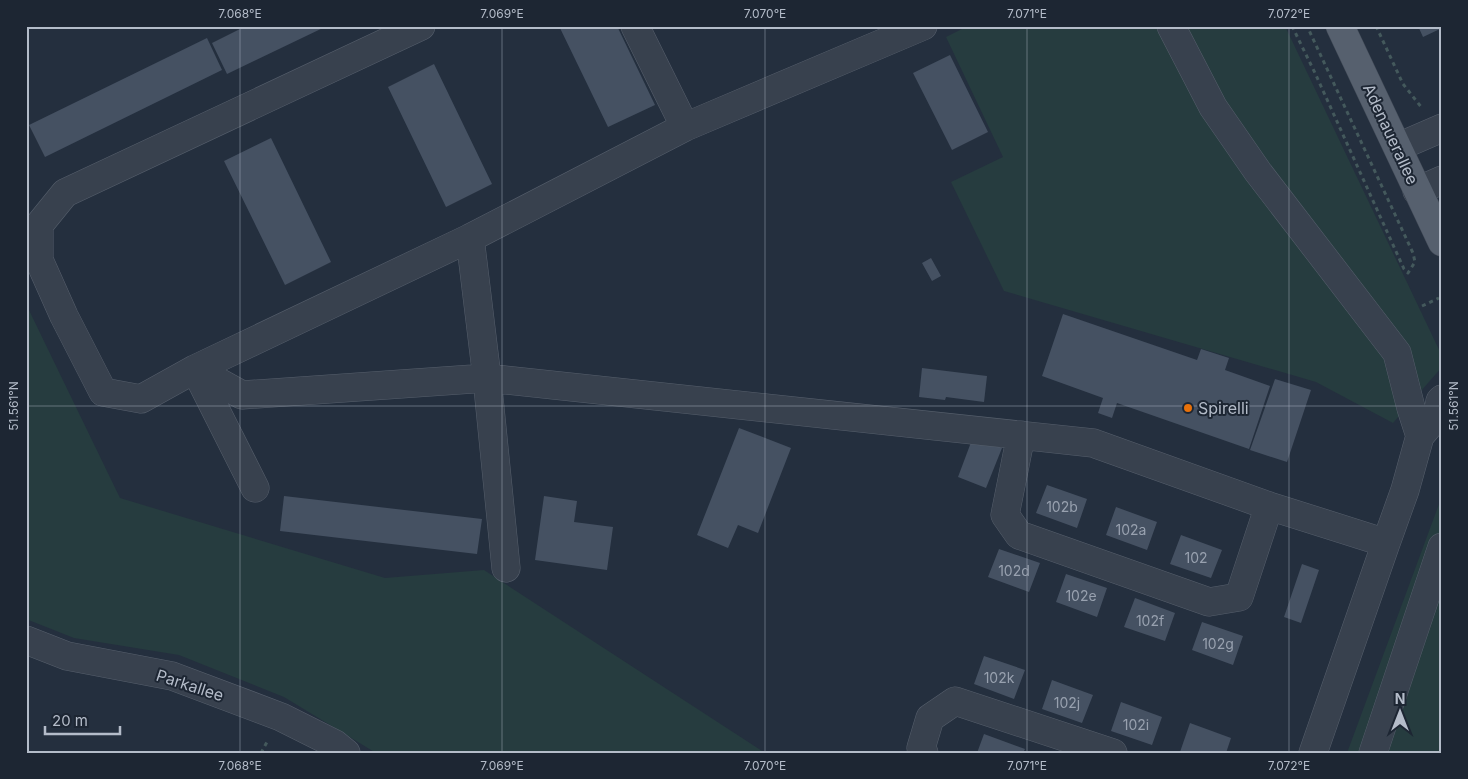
<svg xmlns="http://www.w3.org/2000/svg" width="1468" height="779" font-family="Inter,sans-serif">
<style>
.green{fill:#263c3f}
.building{fill:#455162}
.lines{fill:none;stroke-linecap:round;stroke-linejoin:round}
.minor-casing{stroke:#565f6c;stroke-width:29}
.major-casing{stroke:#414a57;stroke-width:29}
.path{stroke:#44595c;stroke-width:3;stroke-dasharray:4 4;stroke-linecap:butt}
.minor{stroke:#38414e;stroke-width:28}
.major{stroke:#56606e;stroke-width:28}
.ticks{fill:none;stroke:#b4bcc9;stroke-width:1;stroke-opacity:0.45}
.food-dot{fill:#e8710a;stroke:#1d2633;stroke-width:2}
.labels{text-anchor:middle;dominant-baseline:central;stroke-width:4;stroke-linejoin:round;paint-order:stroke}
.number-label{font-size:14px;fill:#98a1af}
.street-label{font-size:16px;fill:#b4bcc9;stroke:#1d2633}
.poi-label{font-size:16px;fill:#b4bcc9;stroke:#1d2633;text-anchor:start}
.neatline{fill:none;stroke:#b4bcc9;stroke-width:2}
.ticks-label{font-size:12px;text-anchor:middle;fill:#b4bcc9}
</style>
<rect width="100%" height="100%" fill="#242f3e"/>
<path class="green" d="M968,26H1285L1442,356V367L1393,423L1316,382L1004,291L951,182L1003,157L946,37Z
M26,304L120,498L385,578L484,570L765,753H376L284,697L179,655L74,638L26,619Z
M1442,496V753H1347Z"/>
<path class="building" d="M246,26H327L227,74L212,43Z
M559,26H617L655,105L608,127Z
M1418,26H1442V28L1423,37Z
M207,38L222,70L45,157L29,125Z
M950,55L988,132L952,150L913,73Z
M434,64L492,184L446,207L388,87Z
M271,138L331,262L285,285L224,161Z
M931,258L941,276L932,281L922,263Z
M1063,314L1197,360L1201,349L1229,358L1225,370L1270,386L1249,449L1117,403L1112,418L1098,413L1103,398L1042,376Z
M922,368L987,376L984,402L946,397L945,400L919,397Z
M1275,379L1311,390L1287,462L1250,450Z
M739,428L791,448L758,533L738,525L728,548L697,535Z
M973,437L1002,448L986,488L958,477Z
M1047,485L1087,499L1077,528L1036,513Z
M284,496L482,519L477,554L280,531Z
M544,496L577,501L574,522L613,527L607,570L535,560Z
M1116,507L1157,522L1147,550L1106,535Z
M1181,535L1222,550L1211,578L1170,564Z
M999,549L1040,563L1029,592L988,577Z
M1302,564L1319,570L1301,623L1284,617Z
M1066,574L1107,588L1097,617L1056,602Z
M1135,598L1175,613L1165,641L1124,627Z
M1202,622L1243,636L1233,665L1192,650Z
M984,656L1025,670L1014,699L974,684Z
M1052,680L1093,695L1082,723L1042,709Z
M1121,702L1162,717L1152,745L1111,731Z
M1190,723L1231,738L1226,753L1180,752Z
M984,734L1025,749L1023,753H977Z"/>
<g class="lines">
<g class="minor-casing">
<path id="minor" d="M635,26L685,127
M923,26L685,127L470,238L195,369L242,395L487,378L1093,443L1269,506L1386,543L1405,490L1420,436L1437,416L1440,401L1442,399
M1171,26L1213,107L1258,172L1397,353L1411,408L1420,436
M1398,147L1442,128
M1417,191L1442,180
M470,238L487,378L506,568
M1021,435L1005,515L1019,535L1209,602L1239,597L1269,506
M255,488L195,369L141,399L103,392L64,316L39,260V225L65,193L421,26
M26,640L67,656L172,676L281,717L335,744L346,753
M924,753L921,748L930,718L955,701L1113,753
M1313,753L1386,543
M1373,753L1442,547"/>
</g>
<g class="major-casing">
<path id="major" d="M1340,26L1442,242"/>
</g>
<path class="path" d="M1292,26L1315,73L1404,269L1408,273L1415,262L1413,253L1307,26
M1376,26L1403,84L1422,108
M1422,306L1439,298
M261,753L268,740"/>
<use href="#minor" class="minor"/>
<use href="#major" class="major"/>
</g>
<path class="ticks" d="M240,26V753M502,26V753M765,26V753M1027,26V753M1289,26V753M26,406H1442"/>
<circle class="food-dot" cx="1188" cy="408" r="5"/>
<g class="labels">
<g class="number-label">
<text x="1062" y="506">102b</text>
<text x="1131" y="529">102a</text>
<text x="1196" y="557">102</text>
<text x="1014" y="570">102d</text>
<text x="1081" y="595">102e</text>
<text x="1150" y="620">102f</text>
<text x="1218" y="643">102g</text>
<text x="999" y="677">102k</text>
<text x="1067" y="702">102j</text>
<text x="1136" y="724">102i</text>
</g>
<g class="street-label">
<text transform="translate(1391 134) rotate(65)">Adenauerallee</text>
<text transform="translate(190 685) rotate(18)">Parkallee</text>
</g>
<g class="poi-label">
<text x="1198" y="408">Spirelli</text>
</g>
</g>
<rect width="1468" height="779" fill="none" stroke="#1d2633" stroke-width="55"/>
<g transform="translate(1400 712)" stroke="#1d2633" stroke-width="4" paint-order="stroke">
<path d="M0-4L9 19L0 12L-9 19Z" fill="#b4bcc9"/>
<text y="-8" font-size="14" font-weight="bold" text-anchor="middle" fill="#b4bcc9">N</text>
</g>
<path d="M45 726v8h75v-8" fill="none" stroke="#b4bcc9" stroke-width="2.5"/>
<text x="52" y="726" font-size="15" fill="#b4bcc9" stroke="#1d2633" stroke-width="4" paint-order="stroke">20 m</text>
<rect x="28" y="28" width="1412" height="724" class="neatline"/>
<g class="ticks-label">
<text x="240" y="18">7.068°E</text>
<text x="502" y="18">7.069°E</text>
<text x="765" y="18">7.070°E</text>
<text x="1027" y="18">7.071°E</text>
<text x="1289" y="18">7.072°E</text>
<text transform="translate(14 406) rotate(-90)" y="4">51.561°N</text>
<text transform="translate(1454 406) rotate(-90)" y="4">51.561°N</text>
<text x="240" y="770">7.068°E</text>
<text x="502" y="770">7.069°E</text>
<text x="765" y="770">7.070°E</text>
<text x="1027" y="770">7.071°E</text>
<text x="1289" y="770">7.072°E</text>
</g>
</svg>
